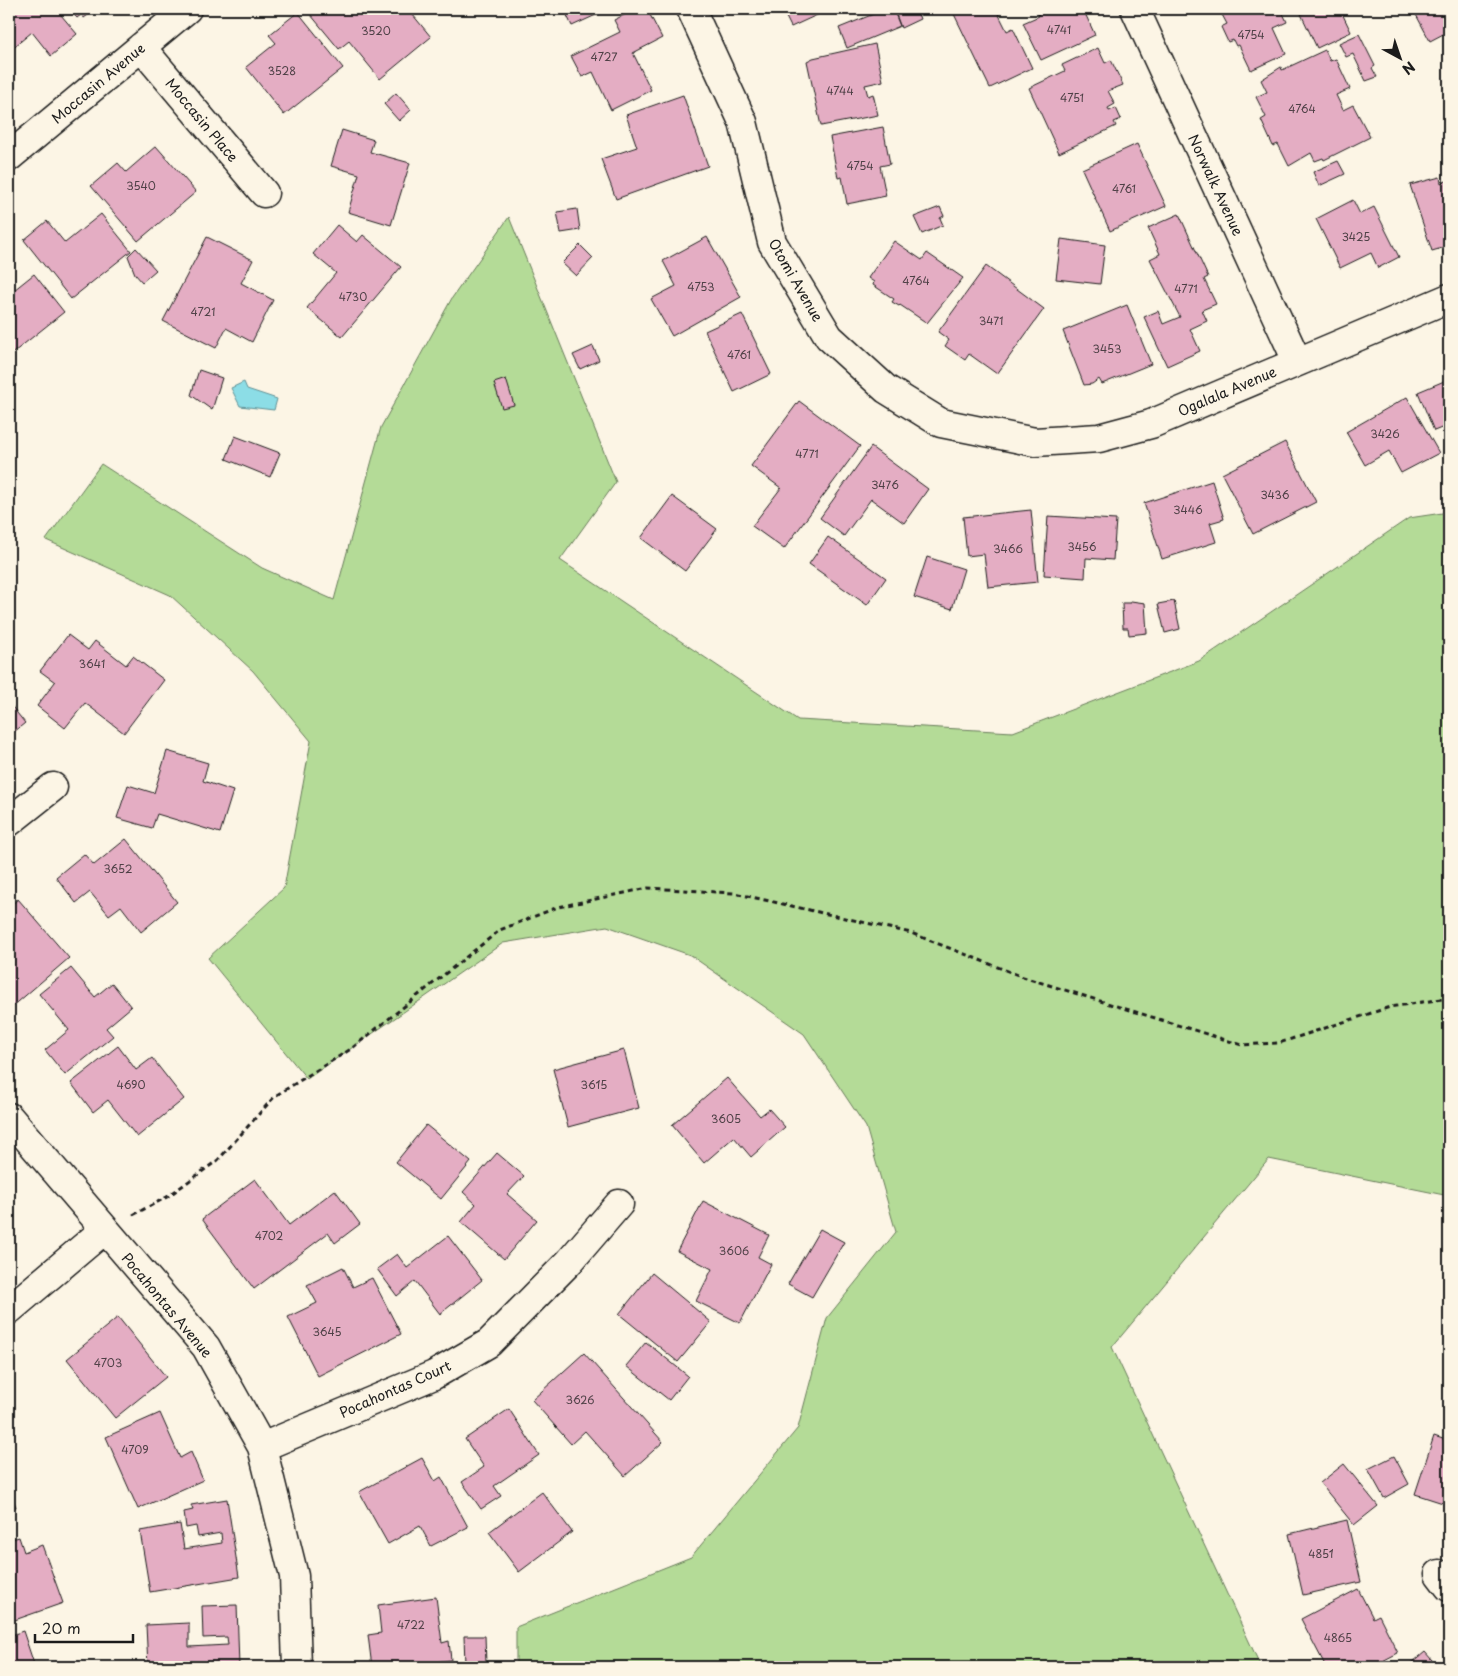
<svg xmlns="http://www.w3.org/2000/svg" width="1458" height="1676" font-family="'Playpen Sans',sans-serif">
<style>
.green{fill:#b4db97;stroke:#687c5a}
.water{fill:#8cdde6;stroke:#5f9095}
.building{fill:#e4adc3;stroke:#1c1c1c}
.lines{fill:none;stroke-linecap:round;stroke-linejoin:round}
.minor-casing{stroke:#1c1c1c;stroke-width:31}
.path{stroke:#1c1c1c;stroke-width:3;stroke-dasharray:5 4;stroke-linecap:butt}
.minor{stroke:#fcf5e5;stroke-width:28}
.labels{text-anchor:middle;dominant-baseline:central;stroke-width:4;stroke-linejoin:round;paint-order:stroke}
.number-label{font-size:11px;fill:#4e4046}
.street-label{font-size:14px;fill:#1c1c1c;stroke:#fcf5e5}
</style>
<rect width="100%" height="100%" fill="#fcf5e5"/>
<filter id="ink" filterUnits="userSpaceOnUse"><feTurbulence type="fractalNoise" baseFrequency=".02" numOctaves="2"/><feDisplacementMap in="SourceGraphic" scale="10" xChannelSelector="R" yChannelSelector="G"/><feConvolveMatrix kernelMatrix="1 2 1 2 8 2 1 2 1" color-interpolation-filters="sRGB"/></filter>
<g filter="url(#ink)">
<path class="green" d="M509,217L616,482L560,560L798,720L1013,732L1199,661L1409,518L1449,512V1196L1269,1159L1112,1347L1261,1667H516V1627L691,1557L798,1428L827,1318L896,1232L866,1127L804,1034L690,955L607,926L503,943L307,1079L208,958L284,888L311,741L253,671L170,595L46,540L101,464L262,568L334,600L381,427L452,298Z"/>
<path class="water" d="M244,382L247,389L277,399L274,410L240,406L231,388Z"/>
<path class="building" d="M9,9H56L77,34L51,56L32,32L9,51Z
M69,9H96L84,18L82,14L77,18Z
M306,9H408L431,37L380,79L349,41L339,49Z
M564,9H609L572,26Z
M636,9H647L662,38L633,53L651,90L611,110L593,72L582,77L571,56L620,32L614,20Z
M782,9H830L791,27Z
M886,9H893L900,26L847,48L839,28Z
M894,9H916L920,19L901,28Z
M960,9H996L1007,31L1013,28L1032,68L990,88L953,12Z
M1036,9H1083L1095,35L1041,60L1023,23L1039,16Z
M1219,9H1281L1287,22L1274,28L1286,54L1251,70L1239,45L1236,46L1233,40L1228,42L1221,27L1227,24Z
M1311,9H1340L1351,32L1317,48L1301,14Z
M1413,9H1449V31L1430,41Z
M298,12L343,68L284,115L246,67L276,43L269,35Z
M1359,34L1375,66L1372,68L1377,77L1366,81L1353,54L1346,57L1339,43Z
M875,44L883,81L865,85L868,96L873,94L878,115L821,126L807,61L813,58Z
M1098,48L1105,63L1111,60L1123,85L1108,91L1115,104L1108,108L1109,111L1116,108L1121,119L1114,122L1116,126L1059,153L1029,88L1065,71L1062,65Z
M1325,50L1330,61L1336,59L1350,89L1336,95L1343,110L1353,105L1370,137L1324,160L1323,158L1315,161L1311,153L1289,166L1278,144L1273,146L1261,120L1266,117L1256,97L1267,92L1261,80L1281,67L1282,70Z
M396,93L411,110L399,121L384,104Z
M683,95L708,166L616,199L601,159L637,147L626,115Z
M883,127L890,164L880,166L886,196L847,204L842,177L838,178L830,137Z
M342,130L374,140L370,152L410,163L391,225L348,212L359,174L331,166Z
M1137,144L1166,206L1110,231L1082,169Z
M156,146L196,192L138,241L91,186L118,163L126,172Z
M1338,161L1345,174L1319,186L1313,172Z
M1440,177L1441,183L1449,180V246L1432,251L1410,185Z
M1353,200L1360,214L1374,207L1399,257L1378,268L1371,253L1340,268L1316,219Z
M940,207L944,216L940,218L943,225L922,234L914,217Z
M577,209L580,230L561,233L557,212Z
M101,214L131,251L71,299L24,240L47,221L65,243Z
M1179,214L1208,277L1204,279L1216,304L1202,310L1207,321L1190,329L1200,351L1167,366L1144,317L1158,311L1163,324L1180,317L1150,259L1160,254L1148,228Z
M337,225L357,242L363,235L401,267L342,337L307,308L336,273L313,254Z
M207,237L253,260L241,283L273,300L252,342L226,328L216,348L163,321Z
M707,237L741,297L672,336L651,299L676,286L663,261Z
M1061,239L1105,245L1100,284L1056,279Z
M894,241L922,260L927,253L963,278L927,323L900,305L899,306L892,302L894,299L873,285L874,282L868,278Z
M580,245L593,258L576,276L562,263Z
M136,248L156,270L142,282L135,274L128,256Z
M986,266L1044,309L997,374L969,354L965,360L945,346L949,340L938,332Z
M34,274L64,312L9,356V294Z
M1127,305L1151,364L1102,384L1099,379L1092,384L1084,385L1063,331Z
M742,314L771,374L734,392L705,331Z
M593,346L599,360L580,369L573,355Z
M199,370L222,378L212,410L191,395Z
M506,379L514,405L502,408L494,383Z
M1449,379V425L1434,431L1418,392Z
M1407,397L1439,453L1401,473L1389,451L1365,465L1346,432Z
M799,401L860,446L784,549L752,526L781,488L751,466Z
M235,436L280,453L270,477L226,459Z
M1285,442L1316,502L1253,534L1222,474Z
M871,447L928,489L904,523L871,499L844,536L820,518Z
M1212,481L1224,519L1210,523L1216,542L1162,559L1144,503Z
M672,496L717,529L685,571L641,538Z
M1031,510L1038,582L988,587L984,554L967,556L963,517Z
M1048,516L1116,520L1113,560L1086,558L1085,578L1044,575Z
M828,537L886,578L867,605L809,564Z
M927,557L964,569L952,609L914,597Z
M1131,601L1145,603L1147,633L1129,635L1128,628H1123L1122,603H1131Z
M1174,601L1180,629L1165,633L1158,604Z
M68,635L88,650L95,641L126,665L133,656L164,680L124,733L85,703L65,728L37,706L55,682L40,671Z
M9,703L25,723L9,736Z
M167,751L208,763L203,781L233,791L220,833L157,814L152,828L117,818L128,785L154,793Z
M126,839L177,902L141,932L121,906L109,915L90,892L76,903L56,877L84,854L94,865Z
M18,899L69,958L11,1008L9,1006V907Z
M71,968L95,997L112,983L131,1007L106,1028L113,1036L65,1075L45,1050L69,1030L39,994Z
M118,1046L136,1070L152,1058L184,1099L137,1137L108,1100L93,1112L71,1083Z
M624,1050L639,1108L568,1127L553,1069Z
M727,1078L760,1116L769,1109L785,1127L751,1157L734,1137L704,1163L672,1125Z
M426,1125L471,1162L441,1199L396,1162Z
M497,1153L524,1176L507,1194L537,1220L504,1259L461,1222L476,1204L463,1192Z
M255,1179L289,1225L335,1190L360,1224L335,1243L328,1233L254,1289L202,1219Z
M703,1201L769,1235L758,1257L771,1264L740,1323L696,1301L712,1269L677,1251Z
M820,1229L844,1242L812,1297L788,1284Z
M448,1236L482,1280L440,1314L415,1281L397,1296L377,1269L397,1254L407,1268Z
M343,1267L353,1287L372,1278L401,1334L318,1376L288,1317L317,1303L307,1285Z
M652,1273L711,1322L678,1362L619,1314Z
M118,1317L166,1377L115,1418L67,1359Z
M646,1342L688,1376L669,1400L626,1366Z
M584,1353L663,1442L625,1476L585,1431L571,1444L532,1400Z
M509,1409L539,1455L494,1486L501,1496L481,1509L462,1482L484,1467L465,1439Z
M160,1413L180,1458L191,1452L203,1480L138,1509L106,1437Z
M1434,1436L1449,1441V1505L1415,1494Z
M1394,1456L1409,1484L1384,1498L1368,1469Z
M422,1458L435,1481L441,1477L468,1527L431,1546L420,1526L388,1544L359,1492Z
M1344,1464L1378,1506L1354,1525L1320,1483Z
M9,1488L16,1507L9,1510Z
M542,1492L572,1532L519,1572L489,1532Z
M227,1499L239,1577L150,1592L140,1531L180,1524L184,1549L222,1543L221,1533L198,1537L196,1526L186,1528L184,1512L193,1510L191,1505Z
M1347,1520L1361,1582L1303,1595L1289,1534Z
M19,1537L24,1552L42,1545L63,1603L9,1622V1540Z
M1358,1589L1373,1618L1379,1615L1398,1653L1371,1667H1326L1301,1619Z
M436,1597L442,1643L449,1641L451,1660L391,1667H372L368,1635L381,1633L378,1605Z
M237,1605L239,1667H148L146,1625L189,1623V1647L228,1645L227,1637L203,1638L202,1606Z
M23,1631L35,1667H9V1636Z
M464,1636H485L486,1663L465,1664Z
M1425,1652L1438,1667H1407Z"/>
<g class="lines">
<g class="minor-casing">
<path id="minor" d="M691,9L743,122L772,242L829,337L886,389L941,423L1035,442L1099,438L1151,424L1449,298
M1135,9L1297,361
M141,47L264,193
M9,157L187,9
M9,822L53,787
M9,1117L206,1347L262,1447L294,1576L297,1667
M9,1310L104,1230
M262,1447L434,1375L489,1343L570,1261L619,1204
M1439,1574L1449,1587"/>
</g>
<path class="path" d="M133,1215L167,1197L218,1160L275,1096L351,1049L500,930L558,907L648,888L734,893L911,933L1023,977L1242,1045L1279,1043L1390,1007L1449,998"/>
<use href="#minor" class="minor"/>
</g>
</g>
<g class="labels">
<g class="number-label">
<text x="1059" y="29">4741</text>
<text x="376" y="30">3520</text>
<text x="1251" y="34">4754</text>
<text x="604" y="56">4727</text>
<text x="282" y="70">3528</text>
<text x="840" y="90">4744</text>
<text x="1072" y="97">4751</text>
<text x="1302" y="108">4764</text>
<text x="860" y="165">4754</text>
<text x="141" y="185">3540</text>
<text x="1124" y="188">4761</text>
<text x="1356" y="236">3425</text>
<text x="916" y="280">4764</text>
<text x="701" y="286">4753</text>
<text x="1186" y="288">4771</text>
<text x="353" y="296">4730</text>
<text x="203" y="311">4721</text>
<text x="991" y="320">3471</text>
<text x="1107" y="348">3453</text>
<text x="739" y="354">4761</text>
<text x="1385" y="433">3426</text>
<text x="807" y="453">4771</text>
<text x="885" y="484">3476</text>
<text x="1275" y="494">3436</text>
<text x="1188" y="509">3446</text>
<text x="1082" y="546">3456</text>
<text x="1008" y="548">3466</text>
<text x="92" y="663">3641</text>
<text x="118" y="868">3652</text>
<text x="131" y="1084">4690</text>
<text x="594" y="1084">3615</text>
<text x="726" y="1118">3605</text>
<text x="269" y="1235">4702</text>
<text x="734" y="1250">3606</text>
<text x="327" y="1331">3645</text>
<text x="108" y="1362">4703</text>
<text x="580" y="1399">3626</text>
<text x="135" y="1449">4709</text>
<text x="1321" y="1553">4851</text>
<text x="411" y="1624">4722</text>
<text x="1338" y="1637">4865</text>
</g>
<g class="street-label">
<text transform="translate(98 83) rotate(-40)">Moccasin Avenue</text>
<text transform="translate(202 120) rotate(50)">Moccasin Place</text>
<text transform="translate(1216 185) rotate(65)">Norwalk Avenue</text>
<text transform="translate(796 280) rotate(60)">Otomi Avenue</text>
<text transform="translate(1227 391) rotate(-23)">Ogalala Avenue</text>
<text transform="translate(167 1305) rotate(50)">Pocahontas Avenue</text>
<text transform="translate(395 1389) rotate(-24)">Pocahontas Court</text>
</g>
</g>
<rect width="1458" height="1676" fill="none" stroke="#fcf5e5" stroke-width="30"/>
<rect x="15" y="15" width="1428" height="1646" fill="none" stroke="#1c1c1c" stroke-width="2" filter="url(#ink)"/>
<g transform="translate(1400 58) rotate(140)" stroke="#fcf5e5" stroke-width="4" paint-order="stroke">
<path d="M0-4L9 19L0 12L-9 19Z" fill="#1c1c1c"/>
<text y="-8" font-size="14" font-weight="bold" text-anchor="middle" fill="#1c1c1c">N</text>
</g>
<path d="M35 1634v8h98v-8" fill="none" stroke="#1c1c1c" stroke-width="2.5"/>
<text x="42" y="1634" font-size="15" fill="#1c1c1c" stroke="#fcf5e5" stroke-width="4" paint-order="stroke">20 m</text>
</svg>
